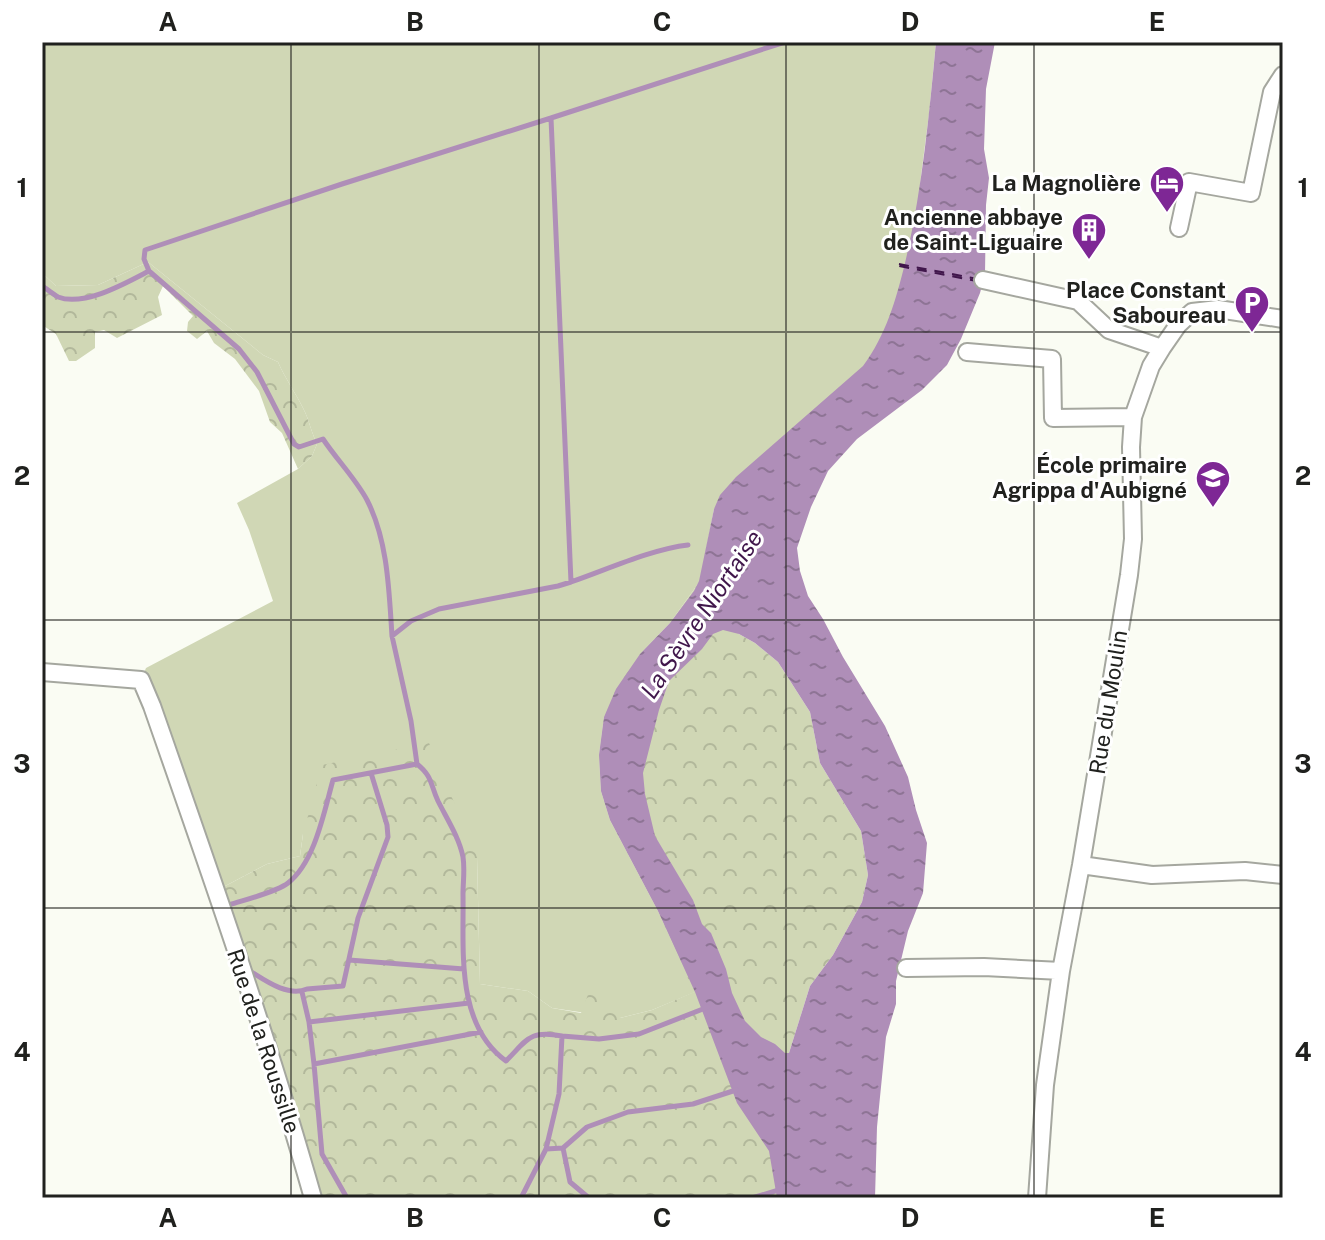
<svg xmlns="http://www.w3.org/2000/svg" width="1325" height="1240" font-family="'Public Sans',sans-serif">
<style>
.grass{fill:#d0d7b5}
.forest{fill:url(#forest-crowns)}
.water{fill:url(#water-ripples);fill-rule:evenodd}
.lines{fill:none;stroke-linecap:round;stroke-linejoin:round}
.stream{stroke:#af8eb8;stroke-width:5}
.ferry{stroke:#40164b;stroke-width:2;stroke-dasharray:10 8;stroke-linecap:butt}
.minor-casing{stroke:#a5a79f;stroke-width:20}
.minor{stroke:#fff;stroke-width:16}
.grid{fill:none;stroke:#20211e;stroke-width:2;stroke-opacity:0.55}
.labels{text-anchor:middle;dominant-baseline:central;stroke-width:6;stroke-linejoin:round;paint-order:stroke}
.poi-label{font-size:22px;font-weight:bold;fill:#20211e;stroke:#fff;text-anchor:end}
.street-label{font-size:22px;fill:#20211e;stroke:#fff}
.water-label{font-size:24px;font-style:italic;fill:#40164b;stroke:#fff}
.neatline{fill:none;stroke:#20211e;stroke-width:3}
.grid-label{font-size:26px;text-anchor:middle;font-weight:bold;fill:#20211e}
</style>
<defs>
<pattern id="forest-crowns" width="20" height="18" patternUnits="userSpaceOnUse" patternTransform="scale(2)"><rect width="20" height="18" fill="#d0d7b5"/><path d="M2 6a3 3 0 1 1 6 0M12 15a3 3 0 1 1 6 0" fill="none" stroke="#b2b89b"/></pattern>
<pattern id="water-ripples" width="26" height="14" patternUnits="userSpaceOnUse" patternTransform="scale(2)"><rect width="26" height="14" fill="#af8eb8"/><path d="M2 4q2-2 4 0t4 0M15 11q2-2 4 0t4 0" fill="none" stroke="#8e7495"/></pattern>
</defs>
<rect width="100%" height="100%" fill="#fafcf3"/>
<path class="grass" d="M42,42H936L929,114L921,176L911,326L714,509L700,581L670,623L640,654L604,717L599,755L601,791L610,820L658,911L695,992L652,1010L620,1018L552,1008L528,991L480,984L477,857L303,834L300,856L267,864L210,894L138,687L146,668L273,601L249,530L237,503L298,469L312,456L317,444C311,432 309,419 303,408C295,392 285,378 278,362L263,355L148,262L98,285L56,286L42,273Z"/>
<path class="forest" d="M148,262L263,355L278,362C285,378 295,392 303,408C309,419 311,432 317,444L312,456L298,469L282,433L270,422L259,391L235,359L214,343L207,331L197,339L187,331L188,322L193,316L163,286L158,297L162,315L117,338L104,330L95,332V348L76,361H69L56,334L42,325C42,316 45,309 45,299L42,296V273L56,286L98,285Z
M700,581L739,634L755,643L778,662L810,712L820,763L861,831L868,875L862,902L833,955L810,986L789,1053L797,1198H305L210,894L267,864L300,856L303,834L322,765L429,743L477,857L480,984L528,991L552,1008L581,1013L589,992L604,989L620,1018L652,1010L694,992L658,911L610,820L601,791L599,755L604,717L616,689L640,654L670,623Z"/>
<path class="water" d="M936,42H995L986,89L984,149L989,178L986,205L985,274L980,293L961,339L947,365L922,390L857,439L828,471L811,507L797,548L800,571L808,596L823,619L843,657L885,726L908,777L916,810L927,843L923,893L908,931L896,981V1004L886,1037L877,1127L875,1198H777L769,1151L737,1103L695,992L658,911L610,820L601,791L599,755L604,717L616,689L640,654L670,623L694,591L699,581L714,509L720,495L736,477L863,366C886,335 896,300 905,263C922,191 929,116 936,42ZM723,630L739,634L755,643L778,662L810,712L820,763L861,831L868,875L862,902L833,955L810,986L789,1053H785L775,1044L761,1037L745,1021L732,993L726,969L711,933L702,924L693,900L655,836L645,794L643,773L659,710L669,681L702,649L713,634Z"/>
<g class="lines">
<path class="stream" d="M551,118L342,184L145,250L144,259L149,271L239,349L257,372L294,444L299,447L323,439C337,460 355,478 367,500C388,541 389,591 392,636L411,621L439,609L558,586L571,582
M42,286C47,289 53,294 58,297C84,307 126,283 149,271
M688,545C652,549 606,570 571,582L551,118L785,42
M417,764C433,777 430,784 438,801C447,819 459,837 463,857C465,869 463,882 463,894C464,949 455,1024 506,1061C528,1039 529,1030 562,1036L559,1094L546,1149L521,1198
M230,909L229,905C244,900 277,892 288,883C315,862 324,812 333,780L417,764L411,721L392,636
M349,960L464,969
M249,968L250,971C266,981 288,997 307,989L343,986L358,918L388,837L387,825L371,773
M302,992L309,1022L469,1003
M309,1022L314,1064L481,1032
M562,1036L599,1039L639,1034L708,1007
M314,1064L322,1154L347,1198
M563,1148L570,1182L589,1198
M546,1149L563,1148L587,1127L628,1112L693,1104L736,1090
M752,1198L782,1189"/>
<path class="ferry" d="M899,264L983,280L982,282L899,266Z"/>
<g class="minor-casing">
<path id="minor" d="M1179,228L1189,182L1251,193L1272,92L1283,75
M983,280L1078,301L1109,330L1162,348
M967,352L1052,359L1053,418L1133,417
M42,672L141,680L152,706C209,869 266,1032 313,1198
M1081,865L1152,875L1245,871L1283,875
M906,968L984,967L1061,971
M1037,1198L1045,1085L1061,971L1081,865L1129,575L1133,539L1131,447L1133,417L1151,366L1162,348L1178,325L1192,312L1218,309L1283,319"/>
</g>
<use href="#minor" class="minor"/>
</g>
<path class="grid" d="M291,42V1198M539,42V1198M786,42V1198M1034,42V1198M42,332H1283M42,620H1283M42,908H1283"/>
<defs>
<g id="hotel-pin" transform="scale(1.8)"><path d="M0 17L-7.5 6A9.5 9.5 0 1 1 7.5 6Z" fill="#7e2795" stroke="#fff"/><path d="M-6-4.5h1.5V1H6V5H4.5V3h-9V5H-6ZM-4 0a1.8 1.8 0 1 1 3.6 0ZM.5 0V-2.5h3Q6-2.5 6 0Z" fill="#fff"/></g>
<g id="building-pin" transform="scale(1.8)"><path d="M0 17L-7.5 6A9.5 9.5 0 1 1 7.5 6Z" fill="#7e2795" stroke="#fff"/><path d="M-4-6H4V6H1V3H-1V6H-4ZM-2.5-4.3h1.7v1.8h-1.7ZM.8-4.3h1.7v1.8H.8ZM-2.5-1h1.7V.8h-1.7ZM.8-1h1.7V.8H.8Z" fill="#fff"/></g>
<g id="parking-pin" transform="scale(1.8)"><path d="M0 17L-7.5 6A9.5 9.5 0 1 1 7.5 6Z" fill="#7e2795" stroke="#fff"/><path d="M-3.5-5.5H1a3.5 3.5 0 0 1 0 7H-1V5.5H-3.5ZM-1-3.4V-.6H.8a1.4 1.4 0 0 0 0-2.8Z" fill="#fff"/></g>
<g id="school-pin" transform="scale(1.8)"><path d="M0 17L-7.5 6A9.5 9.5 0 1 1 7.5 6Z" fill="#7e2795" stroke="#fff"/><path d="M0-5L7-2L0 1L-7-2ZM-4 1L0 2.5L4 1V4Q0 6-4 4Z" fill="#fff"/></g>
</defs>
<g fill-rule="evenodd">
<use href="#hotel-pin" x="1167" y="183"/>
<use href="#building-pin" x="1089" y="230"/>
<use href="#parking-pin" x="1252" y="303"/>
<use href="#school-pin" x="1213" y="478"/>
</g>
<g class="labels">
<g class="poi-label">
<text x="1141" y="183">La Magnolière</text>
<text x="1063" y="217">Ancienne abbaye<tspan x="1063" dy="25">de Saint-Liguaire</tspan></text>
<text x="1226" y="290">Place Constant<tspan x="1226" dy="25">Saboureau</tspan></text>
<text x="1187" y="465">École primaire<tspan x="1187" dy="25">Agrippa d'Aubigné</tspan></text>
</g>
<g class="street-label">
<text transform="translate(1108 702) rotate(-81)">Rue du Moulin</text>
<text transform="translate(264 1041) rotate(72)">Rue de la Roussille</text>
</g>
<g class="water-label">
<text transform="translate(701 614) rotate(-56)">La Sèvre Niortaise</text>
</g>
</g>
<rect width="1325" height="1240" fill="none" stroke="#ffffff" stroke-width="88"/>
<rect x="44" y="44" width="1237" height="1152" class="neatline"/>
<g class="grid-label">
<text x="168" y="31">A</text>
<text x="415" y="31">B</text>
<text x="662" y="31">C</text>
<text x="910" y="31">D</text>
<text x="1157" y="31">E</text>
<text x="22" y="197">1</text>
<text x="1303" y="197">1</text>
<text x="22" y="485">2</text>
<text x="1303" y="485">2</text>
<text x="22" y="773">3</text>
<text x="1303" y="773">3</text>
<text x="22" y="1061">4</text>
<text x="1303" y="1061">4</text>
<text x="168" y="1227">A</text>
<text x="415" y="1227">B</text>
<text x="662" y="1227">C</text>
<text x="910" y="1227">D</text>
<text x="1157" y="1227">E</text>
</g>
</svg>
